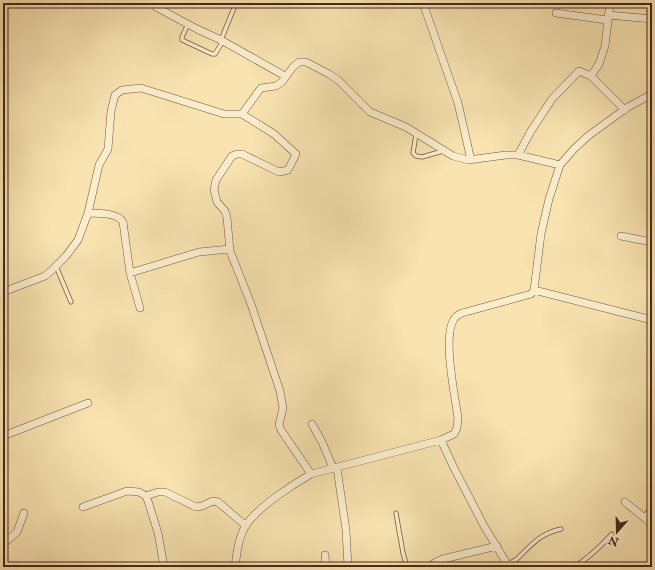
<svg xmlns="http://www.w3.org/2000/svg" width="655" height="570" font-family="'IM FELL Double Pica',serif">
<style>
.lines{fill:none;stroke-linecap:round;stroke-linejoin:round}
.lane-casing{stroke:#76563f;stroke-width:5}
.street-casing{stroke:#76563f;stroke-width:8}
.lane{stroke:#faedcc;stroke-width:3.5}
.street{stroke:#faedcc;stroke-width:7}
</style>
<rect width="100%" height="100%" fill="#f8e3b1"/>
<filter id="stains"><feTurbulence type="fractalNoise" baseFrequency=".005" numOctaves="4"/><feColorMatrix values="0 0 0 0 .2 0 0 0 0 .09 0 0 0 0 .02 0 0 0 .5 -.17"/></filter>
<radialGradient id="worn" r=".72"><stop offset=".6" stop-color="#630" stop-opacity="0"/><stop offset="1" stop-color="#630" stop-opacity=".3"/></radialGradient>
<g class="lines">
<g class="lane-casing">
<path id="lane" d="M188,24L182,37V40L212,54H215L223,41
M221,40L236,3
M416,134L413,153L416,156L422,157L443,151
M56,266L71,302
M396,513L403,553L407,567
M643,517L652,508
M508,563L512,562L517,559C531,545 541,533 561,529
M574,567C589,558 600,547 612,534"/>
</g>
<g class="street-casing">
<path id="street" d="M152,3L156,7L197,29L221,40L285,76
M423,3L458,103L471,160
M556,13L607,20
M608,15L652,19
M591,76L599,64L605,46L610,3
M242,114L274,134L296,154L288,170L279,172L242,154H237L232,156L216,180L214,190L217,202L225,211L227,218L230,251L251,304L280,391L283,408L279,425L281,430L311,474
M518,155L531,131L552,99L579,71L591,76L625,110
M88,213C98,214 117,212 123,222L130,273L140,308
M621,236L652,242
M130,273L199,252L230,249
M534,290L652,320
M3,292L45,276L51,271L66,256L78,240L88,213L99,165L108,149L111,111L115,95L122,90L141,88L224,114H242L261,88L276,86L282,82L293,67L299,62H306L329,74L338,80L370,112L406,127L453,156L468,160L506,155H518L560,165
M312,424L322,442L333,468
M3,436L88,403
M441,440L453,466L484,526L509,567
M337,468L346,530L348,567
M146,496L158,492H165L196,507L202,506L213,501L218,502L246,526
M625,502L652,524
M83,507L127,491L139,492L146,496L148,501L158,533L164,567
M3,544L17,532L24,513
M325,555L326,567
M235,567C237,553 238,538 246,525C258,507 292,485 311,474L441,440L454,434L457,428L458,418C455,396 443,340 453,321C455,317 457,315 462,313L531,294L534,290L541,234L549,199L560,165L574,149L588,136L628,107L652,94
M429,567L436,562L443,559L497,546"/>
</g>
<use href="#lane" class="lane"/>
<use href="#street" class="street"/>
</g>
<rect width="655" height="570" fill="none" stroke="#f8e3b1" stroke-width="16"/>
<rect x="4" y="4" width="647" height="562" fill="none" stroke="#4a2719" stroke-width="2"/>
<rect x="8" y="8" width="639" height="554" fill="none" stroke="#4a2719"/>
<g transform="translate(617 532) rotate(200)" stroke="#faedcc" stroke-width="3" paint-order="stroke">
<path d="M0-3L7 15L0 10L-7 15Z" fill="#4a2719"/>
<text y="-6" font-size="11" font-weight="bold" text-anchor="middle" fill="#4a2719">N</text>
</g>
<rect width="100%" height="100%" filter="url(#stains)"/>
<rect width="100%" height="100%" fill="url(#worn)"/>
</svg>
